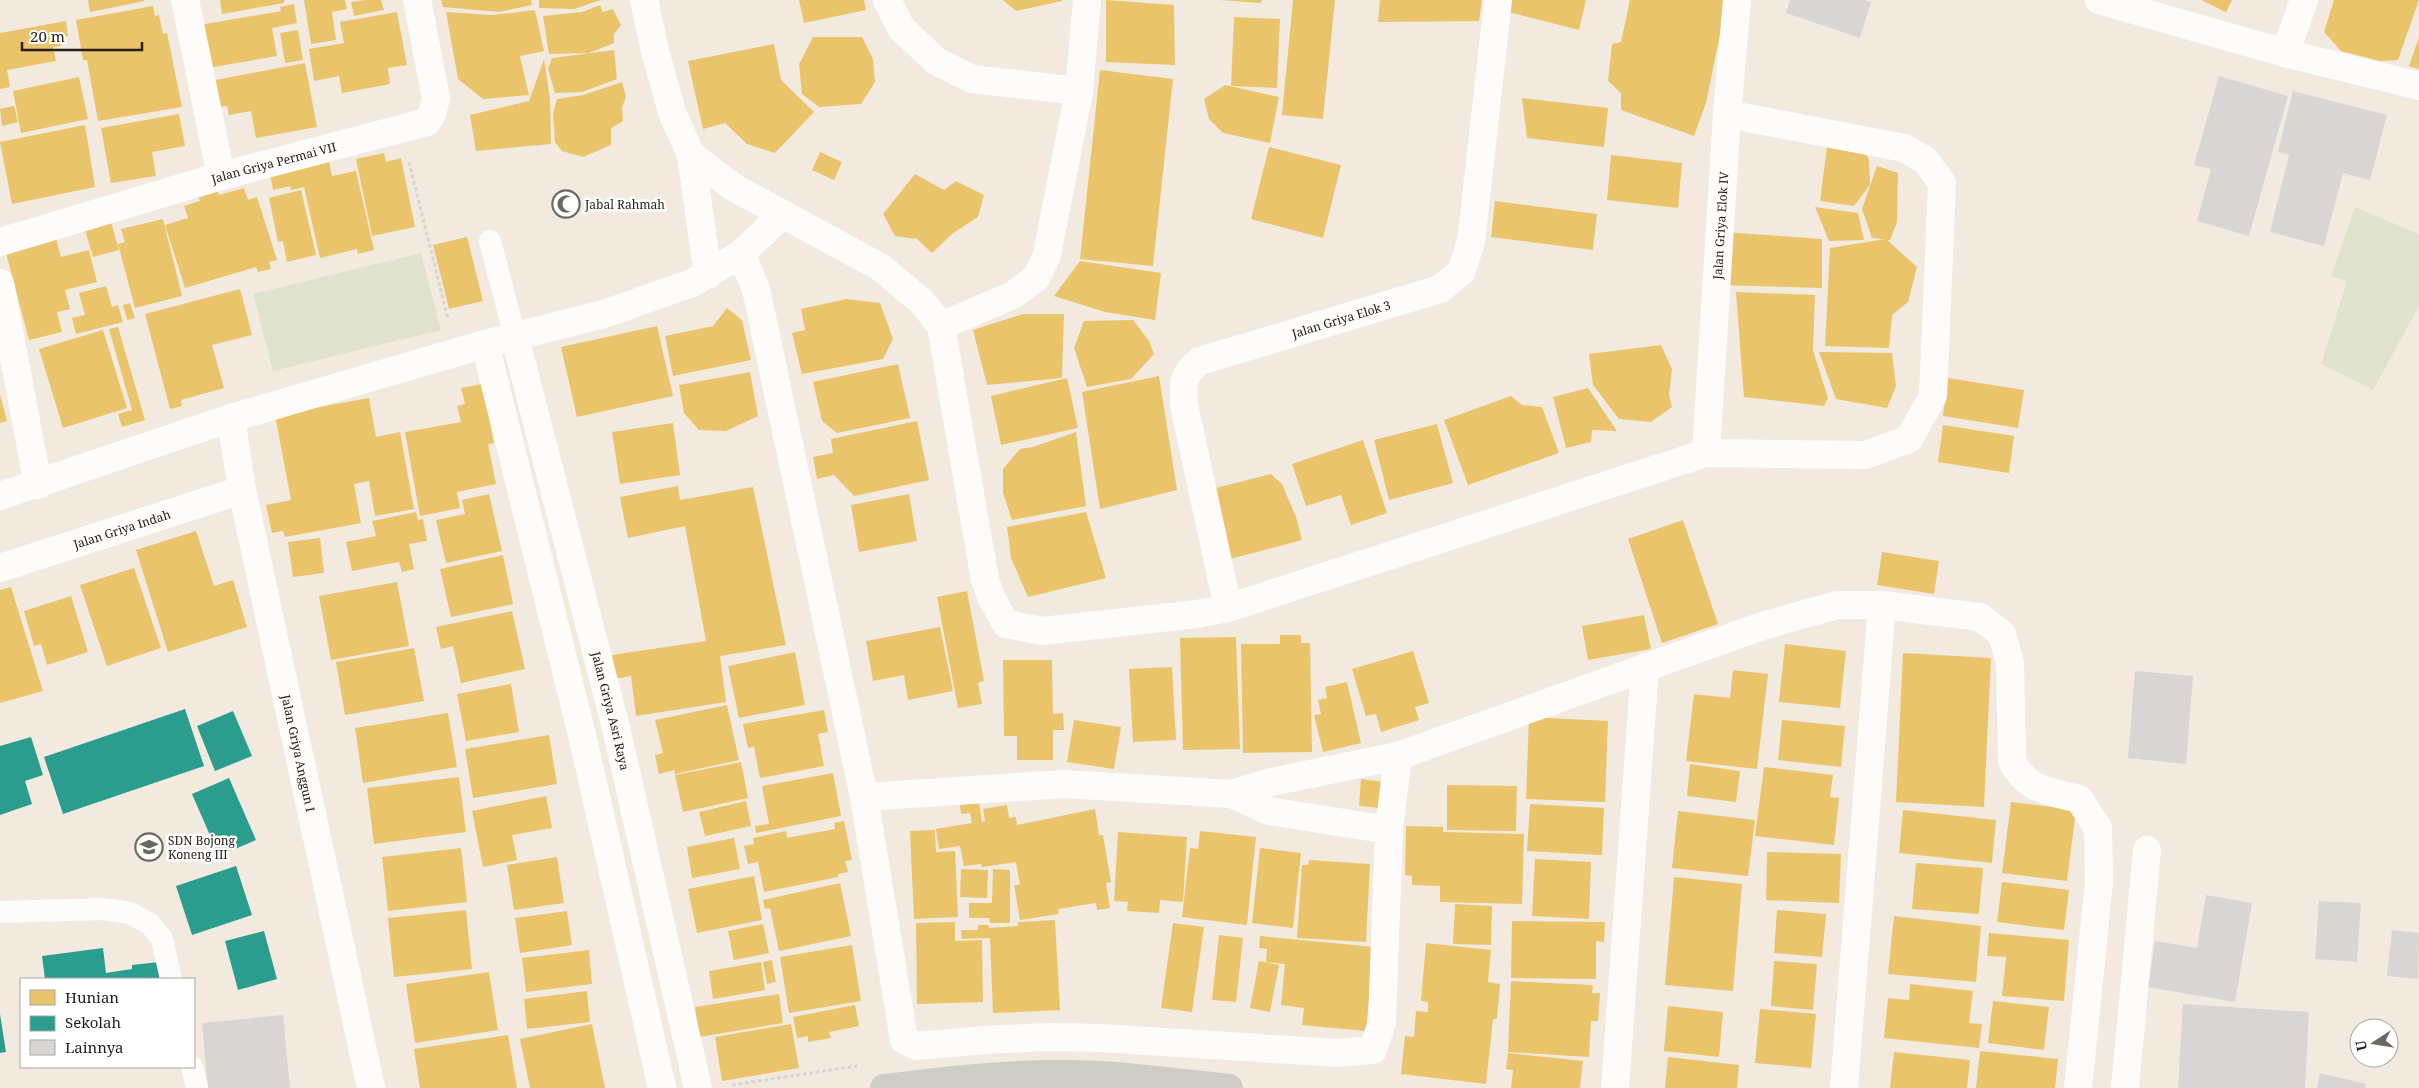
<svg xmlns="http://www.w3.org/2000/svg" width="2419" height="1088" font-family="'Noto Serif',serif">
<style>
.green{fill:#dfe3ce}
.homes{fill:#e9c46a}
.schools{fill:#2a9d8f}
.building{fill:#dad5d5}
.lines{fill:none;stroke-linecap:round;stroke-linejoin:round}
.path{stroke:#d7d4d1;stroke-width:3;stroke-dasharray:4 2.5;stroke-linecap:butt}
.lane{stroke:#fdfcfa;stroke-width:22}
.street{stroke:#fdfcfa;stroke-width:28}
.secondary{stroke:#cfccc7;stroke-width:28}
.labels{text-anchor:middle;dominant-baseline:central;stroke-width:5;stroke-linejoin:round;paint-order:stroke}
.street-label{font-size:12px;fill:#262019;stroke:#fff}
.poi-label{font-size:12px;fill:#262019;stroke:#fff;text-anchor:start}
</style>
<rect width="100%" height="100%" fill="#f2eadf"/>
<path class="green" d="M2355,207L2419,234V306L2373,390L2321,364L2347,281L2331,276Z
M421,253L441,330L273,371L253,294Z"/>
<path class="homes" d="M88,0H144V1L90,12Z
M220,0H284V3L222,14Z
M304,0H345L347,9L332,12L336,40L311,44Z
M366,0H381L384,10L354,16L351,2Z
M441,0H531L532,5L499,12L443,7Z
M539,0H601L574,9L539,8Z
M799,0H864L866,10L804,23Z
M1003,0H1062V1L1016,11Z
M1106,0L1174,5L1175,65L1106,62Z
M1219,0H1262L1261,3Z
M1293,0H1335L1323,119L1282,115Z
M1380,0H1482L1479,21L1378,22Z
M1507,0H1586L1579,30L1504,11Z
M1630,0H1727L1706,103L1694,136L1621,110V93L1608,81L1612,44L1621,42Z
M2201,0H2232L2226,12Z
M2334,0H2419L2398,60L2380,61L2341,51L2324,32Z
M294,4L297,23L272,28L277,56L208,68L200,25L281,11L280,7Z
M600,5L603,12L613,9L621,25L614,34V43L589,53L549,54L543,16L582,12Z
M153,6L155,16L159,15L163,34L167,33L182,107L98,121L87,60H83L76,20Z
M535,10L544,51L520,56L529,95L483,99L458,79L446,12L492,15Z
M397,12L407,65L388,68L390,84L342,93L339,76L314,81L309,49L344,43L340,22Z
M1234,17L1280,19L1277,88L1231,86Z
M66,21L68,36L59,38L61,46L53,47L56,61L7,70L10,87L0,89V33Z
M298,30L303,60L285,63L280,33Z
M813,37H862L873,59L875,82L861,104L819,107L802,94L799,64Z
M2419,37V69L2409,66Z
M774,44L781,80L814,112L775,153L747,144L725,123L703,129L688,61Z
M614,50L617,79L582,92L555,93L548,69L552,58Z
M544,59L550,99L551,144L476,151L470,115L529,101Z
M305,63L317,127L256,138L251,111L229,115L227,106L215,107L210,81Z
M1100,70L1173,79L1153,266L1080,259Z
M79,77L88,119L21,133L13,91Z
M622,82L626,97L622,107L623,121L611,128V145L583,157L562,151L555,142L553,114L557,99L583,95Z
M1225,85L1279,97L1270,143L1223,133L1209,119L1204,99Z
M1522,98L1608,108L1604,147L1527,138Z
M14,106L18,122L2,126L0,109Z
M179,114L185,146L152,152L156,176L111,183L101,128Z
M85,125L95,187L12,204L0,142Z
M1828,139L1860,143L1869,160L1870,185L1854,206L1820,201Z
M1269,147L1341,165L1323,238L1251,219Z
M820,152L842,162L834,180L812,170Z
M384,153L386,162L401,158L415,227L372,236L356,159Z
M1611,155L1682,163L1678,208L1607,200Z
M328,156L332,176L356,171L374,250L358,254L357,249L320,258L304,187L291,190L290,186L273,190L270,173Z
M1877,166L1898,173L1897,222L1890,240L1872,238L1862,209Z
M915,174L944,190L956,181L984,195L978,217L952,234L932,253L917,239L895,236L883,214Z
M216,185L219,195L244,188L248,200L257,197L277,260L269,262L271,269L258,272L256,267L185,288L165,225L188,218L184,206L200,201L197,192Z
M301,190L316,255L287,262L283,241L278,242L269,198Z
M1495,201L1597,214L1593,250L1491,237Z
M1815,207L1858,213L1864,240L1829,241Z
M163,219L182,296L135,308L118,244L125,242L121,229Z
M111,222L119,250L93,257L85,230Z
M1725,232L1822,239V288L1721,285Z
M55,235L61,257L89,250L97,282L65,290L70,309L57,312L62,332L29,340L5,249Z
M467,237L483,301L449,309L433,245Z
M1886,239L1917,267L1908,302L1892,315L1889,348L1825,346L1830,248Z
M1080,261L1161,273L1155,320L1105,312L1054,296Z
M106,286L112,307L118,305L123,322L76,334L72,318L85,315L79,293Z
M240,289L252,335L212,345L224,388L181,400L182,406L170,409L145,314Z
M1736,292L1815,295L1813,350L1828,398L1824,406L1744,397Z
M846,299L880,303L893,339L883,359L802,374L792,333L805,330L801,309Z
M130,303L135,318L127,320L123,305Z
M727,308L742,320L751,360L673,376L665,336L713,326Z
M1023,314H1064L1062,378L987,385L973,330Z
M1133,320L1149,341L1154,354L1131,379L1087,387L1074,348L1084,321Z
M657,326L673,396L577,417L561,347Z
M118,327L145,420L122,427L118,414L132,410L109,329Z
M103,330L127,408L63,428L39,349Z
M1661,345L1672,369L1669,395L1672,407L1651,422L1619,419L1593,385L1589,354Z
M1819,352L1892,353L1896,386L1887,408L1836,399Z
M898,364L910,418L837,433L822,421L813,382Z
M750,372L758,416L726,431L699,430L684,413L679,385Z
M1159,376L1177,490L1100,509L1082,392Z
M1067,378L1078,428L1001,445L991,396Z
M1948,378L2024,390L2018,428L1943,416Z
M483,384L494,443L488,444L496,484L457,492L460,508L420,516L405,432L461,422L457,406L465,404L461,388Z
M1588,388L1617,431L1592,430L1591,442L1566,448L1553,397Z
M0,394L7,421L0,423Z
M1511,396L1522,405L1542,407L1559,453L1468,485L1444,420Z
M369,398L376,437L400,432L414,509L375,516L369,481L354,484L361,523L285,537L283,531L272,533L266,505L291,500L275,415Z
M917,421L929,480L854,496L834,475L817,479L813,457L833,453L831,439Z
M673,423L680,475L620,484L612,432Z
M1437,424L1453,483L1389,500L1374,440Z
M1943,425L2014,436L2009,473L1938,462Z
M1076,432L1086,506L1012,520L1003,493V469L1020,449L1033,447Z
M1363,440L1387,513L1351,525L1341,495L1306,506L1292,464Z
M1271,474L1282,484L1296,517L1302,540L1230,559L1212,489Z
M678,486L680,500L753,487L786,645L720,656L726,702L636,716L631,676L615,679L612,655L706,641L685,526L628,538L620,497Z
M489,494L502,551L446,563L436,520L465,514L462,500Z
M909,494L917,541L859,552L851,505Z
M416,512L418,520L423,519L427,541L409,544L414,569L402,572L399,562L352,571L346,542L376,536L372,521Z
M1086,512L1106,578L1028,597L1011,558L1007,527Z
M1683,520L1718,624L1662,643L1628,539Z
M196,531L214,586L233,580L247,627L168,652L136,550Z
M320,538L324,573L293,577L288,542Z
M1882,552L1939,561L1934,594L1877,585Z
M503,555L513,604L451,617L440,569Z
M134,568L161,648L107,666L80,585Z
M397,582L409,646L331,660L319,596Z
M11,587L43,691L0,703V590Z
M967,591L984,681L978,683L982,704L958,708L937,597Z
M71,596L88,652L47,665L41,644L34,646L24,611Z
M512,611L525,669L461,683L453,646L441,649L436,627Z
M1644,615L1651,649L1588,660L1582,626Z
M940,627L953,691L908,700L904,675L873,681L866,641Z
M1280,635H1301V643H1310L1312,752L1243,753L1241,644H1280Z
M1236,637L1240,749L1183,750L1180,638Z
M1785,644L1846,651L1840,708L1779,702Z
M414,648L424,701L345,715L336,662Z
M1413,651L1429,703L1415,707L1419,720L1381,732L1376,714L1366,716L1352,669Z
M795,652L805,705L739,718L728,666Z
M1903,653L1991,658L1984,807L1896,802Z
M1003,660H1052L1053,714L1063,713L1064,730H1053V760H1017V736H1004Z
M1172,667L1176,740L1133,742L1129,669Z
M1733,670L1768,674L1757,769L1686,761L1694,694L1730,698Z
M1347,682L1361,743L1323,752L1314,715L1321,714L1318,700L1327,698L1325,687Z
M511,684L519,732L466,741L457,694Z
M727,705L739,760L675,774L674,770L659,774L655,755L663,753L655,720Z
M824,710L828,732L818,734L824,766L760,778L754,747L748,748L743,724Z
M448,713L457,767L363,783L355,728Z
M1529,717L1608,721L1605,802L1526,799Z
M1074,720L1121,727L1114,769L1067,762Z
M1782,720L1845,726L1841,767L1778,760Z
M549,735L557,784L473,798L465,749Z
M741,762L748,798L683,812L675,775Z
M1690,764L1740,771L1736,802L1687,796Z
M1764,767L1833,775L1830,797L1839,798L1834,845L1755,836Z
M833,773L841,816L756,833L755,826L769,824L762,786Z
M459,777L466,832L374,844L367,788Z
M1361,779L1383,782L1380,808L1359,806Z
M1447,785L1517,786L1516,831L1447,830Z
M546,796L552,828L512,835L517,860L483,867L472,811Z
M746,801L751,826L705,836L699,812Z
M979,802L982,822L985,821L983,809L1007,805L1009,818L1016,817L1017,825L1095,809L1099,835H1103L1111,882L1106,883L1110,908L1097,910L1096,903L1058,909L1059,914L1020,920L1014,885H1020L1016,862L982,867L981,864L964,866L960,846L939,849L936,829L972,823L970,813L961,814L960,805Z
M2011,802L2076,810L2067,881L2002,873Z
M1530,804L1604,808L1602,855L1527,851Z
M1903,810L1996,820L1992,863L1899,853Z
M1678,811L1755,820L1748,876L1672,868Z
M844,821L852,860L845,861L848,872L838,874V877L764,892L758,862L748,864L744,846L754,844L753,838L786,831L787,838L835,829L834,823Z
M1406,826L1443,827V832L1524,834L1522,904L1440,902V886L1412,885V876L1405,875Z
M935,830L936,852L955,851L958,917L914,919L910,831Z
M1200,831L1256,837L1247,925L1182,917L1190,848L1198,849Z
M1118,832L1187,837L1183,902L1160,900L1159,913L1127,911L1128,902L1114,901Z
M734,838L740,869L692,878L687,847Z
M461,848L467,902L388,911L382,857Z
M1260,848L1301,853L1293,928L1252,923Z
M1767,852L1841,854L1839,903L1766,900Z
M557,857L564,903L514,910L507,865Z
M1535,859L1591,862L1589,919L1532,916Z
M1309,860L1370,864L1366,942L1297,938L1302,865H1308Z
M1916,863L1983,868L1979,914L1912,909Z
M961,869L988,870L987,898L960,897Z
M993,869L1010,870V923H990L989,918H969V903H992Z
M754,876L762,920L697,933L688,889Z
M1674,877L1742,884L1733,991L1665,985Z
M2002,882L2069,890L2064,930L1997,922Z
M840,883L851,936L779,951L770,908L765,909L763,900Z
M1455,904L1492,906L1491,945L1453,944Z
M466,910L472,969L394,977L388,918Z
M1777,910L1826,914L1822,957L1774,953Z
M567,911L572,945L520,953L515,918Z
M1894,916L1981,926L1976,982L1888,974Z
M1055,920L1060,1010L993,1013L990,938L962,939L961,930H978V925H989V928L1018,926V922Z
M1512,921L1605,922L1604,942L1596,941V979L1511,978Z
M955,922V941L982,940L983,1002L917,1004L916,923Z
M1173,923L1204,927L1192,1012L1161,1008Z
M763,924L769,953L734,960L728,931Z
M1989,933L2069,940L2064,1001L2002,996L2006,957L1987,956Z
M1219,935L1243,938L1236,1002L1212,1000Z
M1260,936L1374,947L1366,1031L1302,1025L1304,1008L1281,1005L1285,964L1266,962L1267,949L1259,948Z
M1426,943L1491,950L1488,982L1500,984L1497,1019H1493L1486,1084L1401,1074L1405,1036L1414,1037L1416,1011L1428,1012V1002L1421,1001Z
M852,945L861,1001L789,1013L780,957Z
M589,950L592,984L526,992L522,958Z
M772,960L776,982L767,984L763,962Z
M1259,961L1279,965L1270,1012L1250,1008Z
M1774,961L1817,964L1813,1010L1771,1006Z
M761,962L765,990L713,999L709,971Z
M489,972L498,1030L415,1043L406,984Z
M1511,981L1593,985L1592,993H1600L1598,1021H1591L1589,1057L1508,1052Z
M1910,984L1973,991L1969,1023L1982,1024L1979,1048L1884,1038L1888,998L1909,1000Z
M587,991L590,1022L527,1029L524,999Z
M779,994L783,1023L699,1037L695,1007Z
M1993,1001L2049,1007L2044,1050L1988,1043Z
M855,1005L859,1026L829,1032L831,1038L808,1042V1036L797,1038L793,1017Z
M1668,1006L1723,1012L1719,1057L1664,1051Z
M1760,1009L1816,1014L1811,1068L1755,1063Z
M592,1024L605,1088H530L520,1039Z
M791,1024L799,1068L722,1081L715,1037Z
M508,1035L517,1088H420L414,1049Z
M1980,1051L2058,1059L2055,1088H1976Z
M1894,1052L1970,1060L1967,1088H1890Z
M1508,1053L1583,1061L1580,1088H1511L1513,1070L1506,1069Z
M1668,1057L1739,1065L1737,1088H1665Z"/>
<path class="schools" d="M185,709L204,766L63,814L44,757Z
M233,711L252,756L215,771L197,726Z
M31,737L43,775L25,781L32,804L0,815V746Z
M229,778L256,840L219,856L192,794Z
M236,866L252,915L192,935L176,886Z
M264,931L277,979L238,990L225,941Z
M103,948L106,973L132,969V965L159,962L161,979H45L42,956Z
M0,1014L6,1052L0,1053Z"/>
<path class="building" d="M1790,0H1865L1871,2L1860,38L1786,13Z
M2219,76L2288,96L2249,236L2197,221L2211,169L2194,165Z
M2293,91L2387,115L2370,180L2343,173L2324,246L2270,232L2289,155L2278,152Z
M2135,671L2193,676L2186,764L2128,758Z
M2206,895L2252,903L2235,1002L2148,987L2155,941L2197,948Z
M2319,901L2361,903L2357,962L2315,959Z
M2392,930L2419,933L2418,979L2387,976Z
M2183,1004L2309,1012L2305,1088H2178Z
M283,1015L290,1088H208L202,1023Z
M2320,1073L2366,1084L2365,1088H2317Z"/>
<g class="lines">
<path class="path" d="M409,162L448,319
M732,1085L857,1066"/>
<path class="lane" d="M490,241L515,337
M0,912L103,909L130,913L150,924L162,939L171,979
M192,1067L197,1088"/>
<g class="street">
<path d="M185,0L221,176"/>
<path d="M644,0L655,51L672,112L691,155L708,275"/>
<path d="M887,0L901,28L936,61L972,79L1079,91L1047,255L1036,278L1013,295L941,326"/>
<path d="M2099,0L2285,53L2419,86"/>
<path d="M2285,53L2304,0"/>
<path d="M1079,91L1087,0"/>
<path d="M691,155L733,187L880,267L922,302L941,326L985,580L992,599L1006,624L1042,631L1197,614L1228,608L1706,453L1866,455L1909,439L1933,396L1942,183L1925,160L1904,148L1727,114"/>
<path id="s1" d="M0,242L221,176L427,122L432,114L436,98L417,0"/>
<path d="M741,254L756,289L864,797L904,1040L917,1046L985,1040L1050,1037L1101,1038L1338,1053L1373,1050L1382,1022L1389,830L1398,756"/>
<path d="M0,283L38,485"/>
<path id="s2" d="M515,337L617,732L698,1088"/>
<path d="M485,344L583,739L662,1088"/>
<path id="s3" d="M231,418L242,490L371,1088"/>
<path id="s4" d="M1706,453L1727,114L1737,0"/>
<path d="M0,496L231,418L485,344L604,314L692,283L741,254L782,215"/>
<path id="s5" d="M0,568L242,490"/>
<path id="s6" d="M1228,608L1184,405C1183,383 1181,376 1200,361L1440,289L1461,272L1471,242L1498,0"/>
<path d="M1232,794L1269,811L1389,830"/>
<path d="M864,797L1064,784L1232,794L1271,782L1398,756L1762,626L1837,605H1882L1980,617L2002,634L2010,663L2012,761C2027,791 2049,791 2079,799L2098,828L2099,882L2078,1088"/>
<path d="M1615,1088L1645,667"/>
<path d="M1844,1088L1882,605"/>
<path d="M2125,1088L2147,850"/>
</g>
<path class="secondary" d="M884,1088C941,1081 998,1074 1055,1074C1113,1073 1172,1082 1229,1088"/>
</g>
<defs>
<g id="mosque-ring" transform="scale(1.4375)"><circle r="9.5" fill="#fff" stroke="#6d675e" stroke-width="1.5"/><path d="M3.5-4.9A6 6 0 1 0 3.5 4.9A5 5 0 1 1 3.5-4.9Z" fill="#6d675e"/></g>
<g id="school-ring" transform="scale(1.4375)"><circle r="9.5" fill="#fff" stroke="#6d675e" stroke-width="1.5"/><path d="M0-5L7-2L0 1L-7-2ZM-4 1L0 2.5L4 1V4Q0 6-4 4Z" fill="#6d675e"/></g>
</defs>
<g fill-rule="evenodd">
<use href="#mosque-ring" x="566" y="204"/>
<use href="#school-ring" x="149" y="847"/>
</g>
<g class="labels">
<g class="street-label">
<text stroke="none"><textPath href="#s1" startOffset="285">Jalan Griya Permai VII</textPath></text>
<text stroke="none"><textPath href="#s4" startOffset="228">Jalan Griya Elok IV</textPath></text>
<text stroke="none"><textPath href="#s6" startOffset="405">Jalan Griya Elok 3</textPath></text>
<text stroke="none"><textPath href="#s5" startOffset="128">Jalan Griya Indah</textPath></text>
<text stroke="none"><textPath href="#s2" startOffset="386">Jalan Griya Asri Raya</textPath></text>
<text stroke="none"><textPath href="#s3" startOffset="342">Jalan Griya Anggun I</textPath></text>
</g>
<g class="poi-label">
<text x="585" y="204">Jabal Rahmah</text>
<text x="168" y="840">SDN Bojong<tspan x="168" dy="14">Koneng III</tspan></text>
</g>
</g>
<rect x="20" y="978" width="175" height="90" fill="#ffffff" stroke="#a8a6a3"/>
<rect x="30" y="990" width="25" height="15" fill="#e9c46a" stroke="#a8a6a3"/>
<text x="65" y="1003" font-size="15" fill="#262019">Hunian</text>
<rect x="30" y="1016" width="25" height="15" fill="#2a9d8f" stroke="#a8a6a3"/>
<text x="65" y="1028" font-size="15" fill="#262019">Sekolah</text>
<rect x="30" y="1040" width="25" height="15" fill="#dad5d5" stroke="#a8a6a3"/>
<text x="65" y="1053" font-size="15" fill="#262019">Lainnya</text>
<g transform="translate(2374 1043) rotate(258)"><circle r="24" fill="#ffffff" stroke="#a8a6a3"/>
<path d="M0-4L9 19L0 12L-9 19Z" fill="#6d675e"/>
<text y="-8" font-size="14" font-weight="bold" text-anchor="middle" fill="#262019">U</text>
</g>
<path d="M22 42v8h120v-8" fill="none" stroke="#262019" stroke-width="2.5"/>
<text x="30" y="42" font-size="15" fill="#262019" stroke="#ffffff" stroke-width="4" paint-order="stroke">20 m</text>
</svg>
